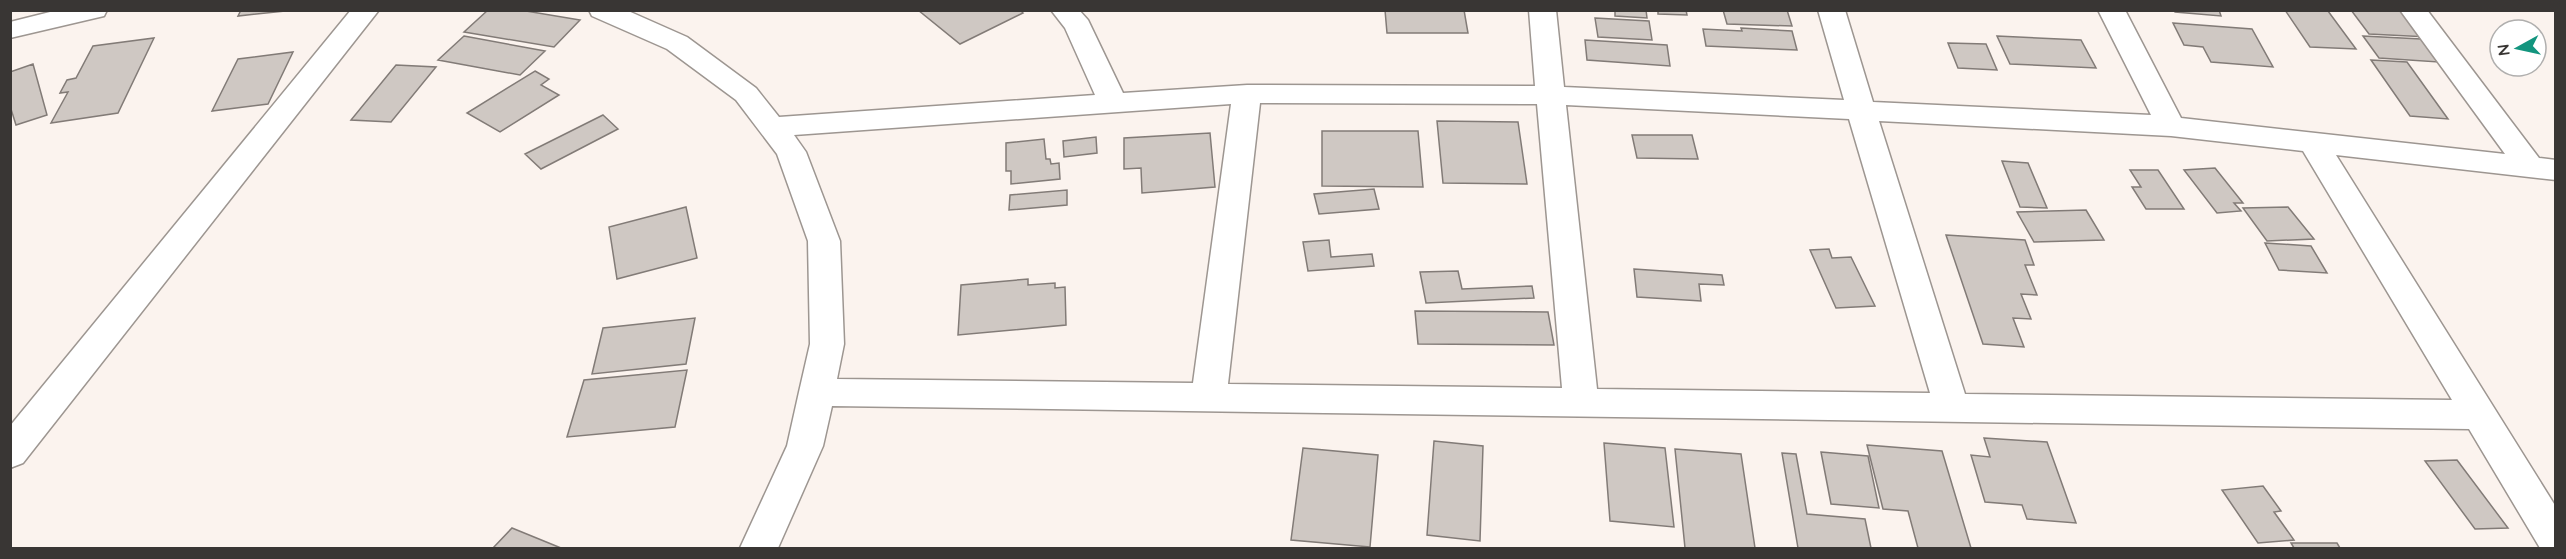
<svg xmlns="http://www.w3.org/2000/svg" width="2566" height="559" font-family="Quicksand,sans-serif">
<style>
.building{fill:#cfc8c3;stroke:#827b77;stroke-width:1.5}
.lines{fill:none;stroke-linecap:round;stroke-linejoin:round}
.minor-casing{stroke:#9d9691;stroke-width:3}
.minor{fill:#fff;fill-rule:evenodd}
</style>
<rect width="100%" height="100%" fill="#fbf3ee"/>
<path class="building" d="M241,10H295L238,16Z
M488,10H520L580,20L554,47L464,32Z
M918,10H1020L1023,13L960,44Z
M1385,10H1464L1468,33H1387Z
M1615,10H1646L1647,18L1615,16Z
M1658,10H1686L1687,15L1658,14Z
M1723,10H1787L1792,26L1727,24Z
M2174,10H2219L2221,16L2175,12Z
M2285,10L2328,11L2356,49L2310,47Z
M2351,10H2407L2428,37L2369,34Z
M1595,18L1649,21L1652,40L1598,37Z
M2173,23L2252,29L2273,67L2211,62L2203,47L2184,45Z
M1741,28L1792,31L1797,50L1706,46L1703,29L1742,31Z
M464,36L545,51L520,75L438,60Z
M1997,36L2081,40L2096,68L2010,64Z
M2363,36L2421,39L2438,62L2379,58Z
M154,38L118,113L51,123L68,92L60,93L67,80L76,78L93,46Z
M1585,40L1667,45L1670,66L1587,60Z
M1948,43L1986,44L1997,70L1958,68Z
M293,52L268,104L212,111L238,59Z
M2371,60L2407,62L2448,119L2410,116Z
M33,64L47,115L16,125L10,106V72Z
M396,65L436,67L391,122L351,120Z
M535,71L549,79L541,85L559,95L500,132L467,113Z
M603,115L618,129L541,169L525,154Z
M1437,121L1518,122L1527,184L1443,183Z
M1322,131H1418L1423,187L1322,186Z
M1210,133L1215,187L1142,193L1141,168L1124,169V138Z
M1632,135H1692L1698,159L1637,158Z
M1096,137L1097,153L1064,157L1063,141Z
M1044,139L1046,159H1050L1051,164L1059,163L1060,179L1011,184V171H1006V143Z
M2002,161L2028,163L2047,208L2020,207Z
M2215,168L2243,203H2234L2241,211L2217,213L2184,170Z
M2130,170H2158L2184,209H2146L2132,187H2141Z
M1374,189L1379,209L1319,214L1314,194Z
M1067,190V205L1009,210L1010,195Z
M686,207L697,258L617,279L609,227Z
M2288,207L2314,239L2267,241L2243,208Z
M2086,210L2104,240L2034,242L2017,212Z
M1946,235L2025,240L2034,265H2025L2037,295L2021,294L2031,319L2013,318L2024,347L1983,344Z
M1329,240L1331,257L1372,254L1374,266L1308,271L1303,242Z
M2265,243L2311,246L2327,273L2279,270Z
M1829,249L1832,258L1851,257L1875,306L1836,308L1810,250Z
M1634,269L1722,275L1724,285L1699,284L1701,301L1637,297Z
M1458,271L1462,289L1532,286L1534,298L1426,303L1420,272Z
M1028,279V285L1055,283V288L1065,287L1066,325L958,335L961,285Z
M1415,311L1548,312L1554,345L1418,344Z
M695,318L686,364L592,374L603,328Z
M687,370L675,427L567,437L584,380Z
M1984,438L2047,442L2076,523L2027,519L2022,505L1985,502L1971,455L1990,457Z
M1434,441L1483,446L1480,541L1427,535Z
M1604,443L1665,448L1674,527L1610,521Z
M1867,445L1942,451L1971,548H1918L1908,511L1883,509Z
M1303,448L1378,455L1370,547L1291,540Z
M1675,449L1741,454L1755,548H1685Z
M1821,452L1868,456L1879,508L1831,504Z
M1782,453L1796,454L1807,514L1865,519L1871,548H1798Z
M2457,460L2508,528L2475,529L2425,461Z
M2263,486L2281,511L2274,512L2294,540L2258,543L2222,490Z
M512,528L561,548H493Z
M2291,543H2337L2340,548H2294Z"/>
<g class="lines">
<g class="minor-casing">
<path id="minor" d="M58,10H107L104,16L10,38V22Z
M351,10H379L23,463L10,468V426Z
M589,10H626L687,37L756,88L779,117L1095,95L1065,28L1051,10H1079L1088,20L1123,93L1247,85L1535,86L1529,10H1556L1564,87L1844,100L1818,10H1845L1873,102L2151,115L2098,10H2125L2181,118L2505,154L2400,10H2427L2539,158L2556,160V180L2336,155L2556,507V548H2540L2469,429L832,406L823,446L778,548H740L787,446L799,392L810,344L808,241L777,154L736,100L667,49L592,16ZM1260,103L1537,104L1562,388L1228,384ZM1231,104L1193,383L837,379L844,344L840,241L806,152L794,135ZM1566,105L1849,119L1930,393L1597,389ZM1879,121L2171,136L2303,151L2452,400L1965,394Z"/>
</g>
<use href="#minor" class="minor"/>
</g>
<rect width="2566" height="559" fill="none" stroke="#393634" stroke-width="24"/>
<g transform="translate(2518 48) rotate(262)"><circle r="28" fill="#ffffff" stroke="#b0afae" stroke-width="1.5"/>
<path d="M0-4.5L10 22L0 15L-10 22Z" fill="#13957e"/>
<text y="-9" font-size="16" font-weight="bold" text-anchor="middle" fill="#393634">N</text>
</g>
</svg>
